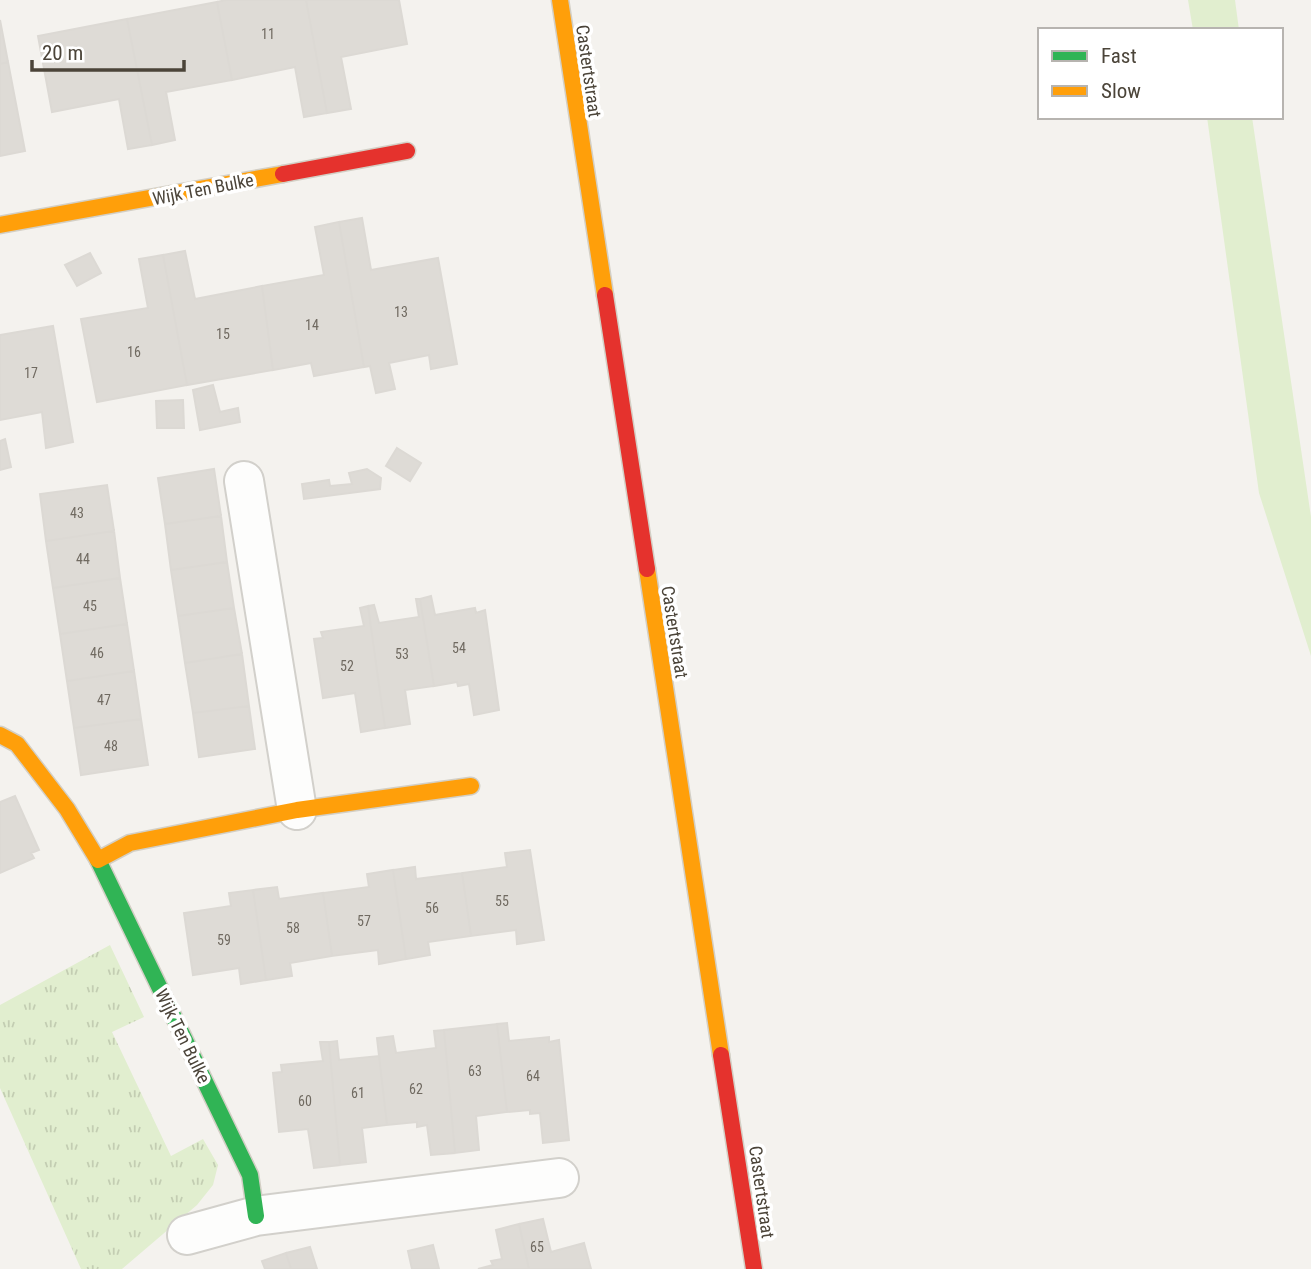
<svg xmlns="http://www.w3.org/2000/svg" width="1311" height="1269" font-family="'Roboto Condensed',sans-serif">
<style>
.grass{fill:#e1eecf}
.park{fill:url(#park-tufts)}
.building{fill:#dedbd6;stroke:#dcd9d4;stroke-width:2}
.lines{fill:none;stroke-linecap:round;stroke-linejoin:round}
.street-casing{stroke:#d2d0cb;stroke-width:42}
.fast-casing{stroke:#d3cfc5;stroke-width:19}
.slow-casing{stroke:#d3cfc5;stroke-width:19}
.jam-casing{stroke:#d3cfc5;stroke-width:19}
.street{stroke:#fdfdfc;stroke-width:38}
.fast{stroke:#30b455;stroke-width:16}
.slow{stroke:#ff9f0a;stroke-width:16}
.jam{stroke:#e5322d;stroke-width:16}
.labels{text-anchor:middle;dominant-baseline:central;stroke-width:7;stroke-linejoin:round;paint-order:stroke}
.number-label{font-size:14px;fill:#706a61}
.street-label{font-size:18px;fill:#4b4439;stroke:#fff}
</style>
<defs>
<pattern id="park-tufts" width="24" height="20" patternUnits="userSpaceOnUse" patternTransform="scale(1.75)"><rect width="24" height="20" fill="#e1eecf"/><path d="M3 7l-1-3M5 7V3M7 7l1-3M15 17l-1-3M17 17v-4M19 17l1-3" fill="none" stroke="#c3cdb2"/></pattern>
</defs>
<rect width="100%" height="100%" fill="#f4f2ee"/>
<path class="grass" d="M1188,0H1235L1239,30H1193Z
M1207,117H1252L1311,517V656L1259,493Z"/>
<path class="park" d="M110,945L144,1017L112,1032L171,1156L203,1139L218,1165L213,1185L197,1205L122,1269H81L0,1088V1005Z"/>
<path class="building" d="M226,0H306L327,113L304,117L295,67L232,80L217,2Z
M306,0H399L407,44L341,57L351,109L327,113Z
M217,2L232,80L166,92L175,140L152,145L127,19Z
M127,19L152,145L128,149L119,99L52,112L38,36Z
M0,20L8,62L0,64Z
M8,62L25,151L0,156V64Z
M362,218L371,270L438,258L457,364L431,369L429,355L389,363L395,389L376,393L370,366L364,367L339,222Z
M339,222L364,367L314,376L311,363L273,370L262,286L324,275L315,227Z
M185,251L195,299L262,286L273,370L187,385L163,255Z
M90,253L101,273L77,286L65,265Z
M163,255L187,385L97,402L81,319L148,308L139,259Z
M53,326L73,442L46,448L42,412L0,420V335Z
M213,385L220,412L238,408L240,422L200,430L193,390Z
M183,400L184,428H157L156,401Z
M5,439L11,467L0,470V441Z
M397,448L421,463L410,481L386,466Z
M214,469L221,516L165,524L158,478Z
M367,469L381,478L380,489L304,499L302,484L329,480L330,486L352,484L349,473Z
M107,485L114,531L46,541L40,494Z
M221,516L227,562L171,570L165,524Z
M114,531L120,578L53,588L46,541Z
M227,562L234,608L178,616L171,570Z
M120,578L127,624L60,634L53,588Z
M431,596L435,615L475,608L476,613L485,610L499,710L474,715L469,684L458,686L457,682L434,686L420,599Z
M416,599H420L434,686L405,690L410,724L385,728L368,606L374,605L379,623L419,617Z
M368,606L385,728L361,732L355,693L323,698L314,639L323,638L321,632L364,626L360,608Z
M234,608L242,654L185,663L178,616Z
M127,624L134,671L67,681L60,634Z
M242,654L249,706L193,713L185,663Z
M134,671L141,719L74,728L67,681Z
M249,706L255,749L199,757L193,713Z
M141,719L148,765L81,775L74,728Z
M15,796L39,850L31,853L34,858L0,873V802Z
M530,850L544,940L517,944L516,930L471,936L462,873L507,867L505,853Z
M415,867L416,879L462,873L471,936L428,942L430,955L406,959L393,870Z
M393,870L406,959L379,964L378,950L332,956L323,893L369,887L367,874Z
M277,887L279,899L323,893L332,956L290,963L292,976L266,980L253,890Z
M253,890L266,980L241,984L239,968L193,975L184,913L231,906L229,893Z
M507,1023L509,1041L549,1037V1042L559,1040L569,1140L543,1143L540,1113L530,1114V1110L507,1112L497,1024Z
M497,1024L507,1112L476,1116L479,1150L455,1153L444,1030Z
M444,1030L455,1153L431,1155L427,1125L417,1127V1122L387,1125L377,1038L393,1036L396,1053L436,1048L434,1031Z
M337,1041L339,1060L379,1056L387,1125L362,1128L366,1162L340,1165L329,1042Z
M320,1042H329L340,1165L314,1168L308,1129L279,1132L273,1073L282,1072L281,1065L323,1061Z
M543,1219L551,1252L584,1243L591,1269H529L519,1224Z
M519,1224L529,1269H478L493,1265L491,1261L502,1259L496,1230Z
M433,1245L439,1269H412L408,1251Z
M310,1247L317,1269H291L286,1253Z
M286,1253L291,1269H265L262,1261Z"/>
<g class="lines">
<g class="street-casing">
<path id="street" d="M244,481L297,810
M187,1235L256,1216L559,1178"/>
</g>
<g class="fast-casing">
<path id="fast" d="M98,860L250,1175L256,1216"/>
</g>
<g class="slow-casing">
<path id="slow" d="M560,0L605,295
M0,225L283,174
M647,569L721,1055
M0,735L17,744L67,809L98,860L130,843L297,810L471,786"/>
</g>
<g class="jam-casing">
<path id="jam" d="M283,174L407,151
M605,295L647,569
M721,1055L754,1269"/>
</g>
<use href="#street" class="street"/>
<use href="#fast" class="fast"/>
<use href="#slow" class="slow"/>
<use href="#jam" class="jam"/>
</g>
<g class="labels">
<g class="number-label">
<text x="268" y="34">11</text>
<text x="401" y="312">13</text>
<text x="312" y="325">14</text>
<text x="223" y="334">15</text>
<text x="134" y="352">16</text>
<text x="31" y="373">17</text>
<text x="77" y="513">43</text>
<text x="83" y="559">44</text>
<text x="90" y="606">45</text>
<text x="459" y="648">54</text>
<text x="97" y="653">46</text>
<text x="402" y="654">53</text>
<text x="347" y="666">52</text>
<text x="104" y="700">47</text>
<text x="111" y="746">48</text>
<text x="502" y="901">55</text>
<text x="432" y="908">56</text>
<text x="364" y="921">57</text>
<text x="293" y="928">58</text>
<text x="224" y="940">59</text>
<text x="475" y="1071">63</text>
<text x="533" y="1076">64</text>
<text x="416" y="1089">62</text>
<text x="358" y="1093">61</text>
<text x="305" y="1101">60</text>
<text x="537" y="1247">65</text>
</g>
<g class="street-label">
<text transform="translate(589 71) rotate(82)">Castertstraat</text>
<text transform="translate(203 189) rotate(-11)">Wijk Ten Bulke</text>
<text transform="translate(675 632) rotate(81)">Castertstraat</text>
<text transform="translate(183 1036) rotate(64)">Wijk Ten Bulke</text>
<text transform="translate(762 1192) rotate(82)">Castertstraat</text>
</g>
</g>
<rect x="1038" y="28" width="245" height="91" fill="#ffffff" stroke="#b7b4b0" stroke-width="2"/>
<rect x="1052" y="51" width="35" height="10" fill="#30b455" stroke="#b7b4b0" stroke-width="2"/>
<text x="1101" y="63" font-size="21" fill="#4b4439">Fast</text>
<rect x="1052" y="86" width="35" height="10" fill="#ff9f0a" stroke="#b7b4b0" stroke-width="2"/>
<text x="1101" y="98" font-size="21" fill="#4b4439">Slow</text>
<path d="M32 60v10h152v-10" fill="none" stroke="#4b4439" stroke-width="3.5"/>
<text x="42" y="60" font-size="21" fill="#4b4439" stroke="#ffffff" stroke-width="5" paint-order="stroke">20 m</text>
</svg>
